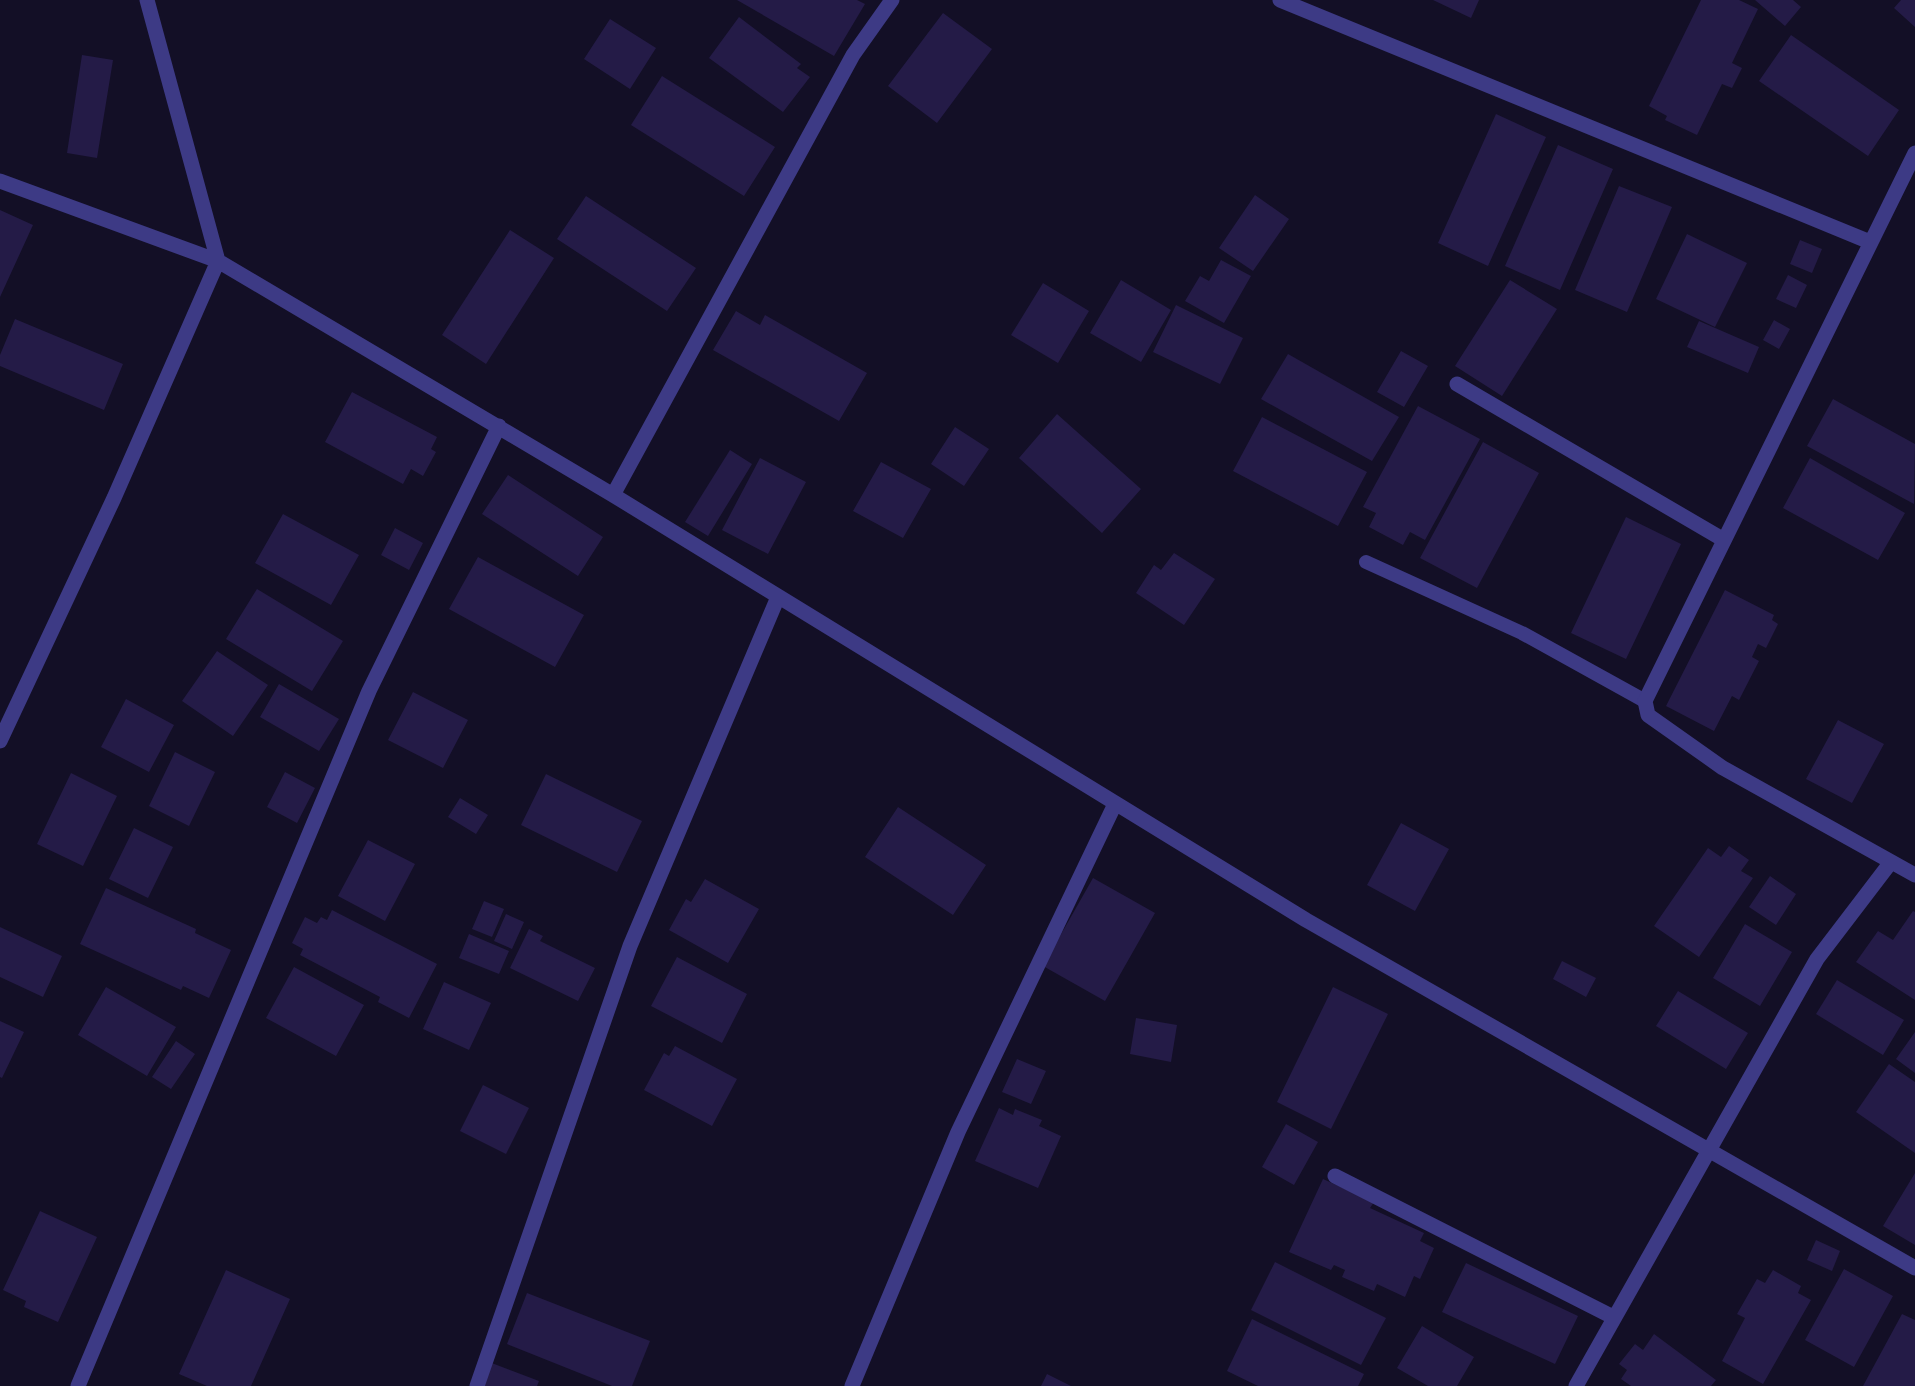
<svg xmlns="http://www.w3.org/2000/svg" width="1915" height="1386" font-family="'Fira Sans',sans-serif">
<style>
.building{fill:#241b47}
.lines{fill:none;stroke-linecap:round;stroke-linejoin:round}
.service{stroke:#3d3a85;stroke-width:14}
.minor{stroke:#3d3a85;stroke-width:15}
</style>
<rect width="100%" height="100%" fill="#130f26"/>
<path class="building" d="M737,0H857L865,4L834,56Z
M1433,0H1479L1471,18Z
M1701,0H1739L1758,9L1732,63L1742,68L1732,88L1722,84L1697,135L1665,120L1667,116L1649,106Z
M1755,0H1793L1801,7L1785,26Z
M1901,0H1915V27L1894,8Z
M943,13L992,49L937,123L888,86Z
M739,17L801,64L797,68L810,77L783,112L709,58Z
M610,19L656,48L630,89L584,59Z
M1791,35L1899,110L1868,156L1759,81Z
M82,55L113,60L97,158L67,153Z
M662,76L775,147L744,196L631,125Z
M1496,114L1546,137L1488,266L1438,243Z
M1558,145L1613,169L1560,290L1505,266Z
M1619,186L1672,207L1627,312L1575,290Z
M1255,195L1289,219L1253,271L1219,248Z
M586,196L696,268L667,311L557,239Z
M0,210L33,225L0,297Z
M510,230L554,258L486,364L442,335Z
M1687,234L1747,263L1715,327L1656,299Z
M1800,240L1822,249L1812,273L1790,264Z
M1221,260L1251,276L1224,323L1185,301L1200,276L1209,281Z
M1788,275L1807,285L1796,308L1776,299Z
M1121,280L1171,310L1141,362L1090,333Z
M1510,280L1557,309L1502,396L1455,366Z
M1043,283L1089,311L1058,363L1011,335Z
M1176,305L1243,338L1220,384L1153,352Z
M736,311L760,325L765,315L867,373L839,421L713,350Z
M15,319L123,364L104,410L0,366V355Z
M1774,320L1790,329L1779,349L1763,340Z
M1699,321L1759,347L1748,373L1687,347Z
M1401,351L1428,366L1404,407L1377,392Z
M1288,354L1399,417L1372,461L1261,399Z
M352,392L437,437L431,449L436,452L423,476L411,469L403,484L325,442Z
M1833,399L1915,444L1914,504L1807,446Z
M1418,406L1480,439L1425,540L1410,532L1403,545L1369,527L1376,513L1363,507Z
M1057,414L1141,489L1102,533L1019,458Z
M1262,417L1367,472L1338,526L1233,471Z
M955,427L989,449L964,486L931,464Z
M1483,442L1539,473L1477,588L1420,558Z
M730,450L752,464L708,536L685,522Z
M760,458L806,482L768,554L722,530Z
M1810,458L1905,513L1878,560L1783,508Z
M881,462L931,489L903,538L853,511Z
M508,475L603,537L578,576L482,514Z
M283,514L359,555L331,605L255,563Z
M1626,517L1681,544L1626,659L1571,633Z
M395,528L423,543L409,570L381,555Z
M1174,553L1215,579L1184,625L1136,593L1154,565L1161,570Z
M478,557L584,615L555,667L449,609Z
M257,589L343,641L312,691L226,639Z
M1725,590L1774,615L1772,620L1778,624L1766,648L1758,644L1752,657L1759,661L1739,700L1732,696L1714,731L1666,706Z
M217,651L268,685L233,736L182,701Z
M279,684L339,719L319,751L260,717Z
M413,692L468,720L443,768L388,740Z
M126,699L174,725L149,772L101,747Z
M1838,720L1884,744L1852,803L1806,779Z
M175,752L215,772L189,826L149,806Z
M285,772L315,788L297,823L267,807Z
M71,773L117,796L83,866L37,844Z
M546,774L642,821L617,872L521,825Z
M460,798L488,815L476,834L448,817Z
M898,807L986,865L953,915L865,857Z
M1401,823L1449,849L1415,911L1367,885Z
M134,828L173,847L148,898L109,879Z
M368,840L415,864L385,921L338,896Z
M1729,846L1749,860L1741,871L1753,878L1699,957L1654,926L1708,848L1721,857Z
M1770,876L1796,894L1776,925L1749,907Z
M1093,878L1155,913L1105,1001L1043,966Z
M705,879L759,909L728,963L669,930L686,899L691,902Z
M106,888L196,929L195,933L231,950L209,998L183,986L181,990L80,944Z
M484,901L504,909L492,937L472,929Z
M332,910L437,964L409,1018L378,1002L380,997L300,955L303,949L292,943L305,917L317,923L321,917L327,920Z
M1913,911L1915,912V1000L1856,962L1878,931L1893,940Z
M506,914L524,922L512,949L494,941Z
M1745,924L1792,952L1760,1006L1713,978Z
M0,927L62,956L43,997L0,977Z
M529,929L543,936L540,941L595,968L578,1001L510,968Z
M469,934L509,951L499,974L459,958Z
M677,957L747,994L722,1043L651,1006Z
M1562,961L1596,978L1586,997L1553,979Z
M294,967L364,1005L336,1056L266,1018Z
M1837,980L1904,1020L1883,1055L1816,1014Z
M444,982L491,1003L469,1050L423,1029Z
M106,987L176,1027L147,1076L78,1035Z
M1333,987L1388,1014L1331,1129L1277,1102Z
M1678,991L1748,1033L1726,1069L1656,1026Z
M1136,1018L1177,1025L1171,1062L1130,1054Z
M0,1021L24,1032L2,1078L0,1077Z
M1915,1032V1073L1896,1059Z
M176,1041L195,1054L171,1089L152,1077Z
M675,1046L737,1079L712,1126L644,1090L664,1053L669,1056Z
M1017,1059L1046,1071L1031,1104L1002,1092Z
M1889,1064L1915,1082V1153L1856,1112Z
M483,1085L529,1108L506,1154L460,1131Z
M999,1108L1013,1115L1015,1109L1042,1120L1039,1126L1061,1136L1038,1188L975,1161Z
M1286,1124L1318,1142L1294,1185L1262,1167Z
M1915,1173V1245L1883,1226Z
M1323,1179L1374,1202L1370,1208L1424,1233L1420,1241L1434,1248L1420,1279L1414,1276L1405,1297L1377,1284L1374,1291L1342,1277L1345,1270L1334,1265L1331,1270L1289,1252Z
M40,1211L97,1237L58,1322L24,1307L26,1301L3,1290Z
M1816,1240L1840,1251L1832,1271L1807,1260Z
M1275,1262L1386,1318L1361,1365L1251,1310Z
M1466,1263L1578,1316L1555,1364L1442,1312Z
M1844,1269L1893,1296L1854,1367L1805,1340Z
M226,1270L290,1299L251,1386H207L179,1374Z
M1773,1270L1801,1286L1798,1293L1811,1300L1763,1384L1722,1361L1745,1318L1737,1314L1757,1279L1765,1283Z
M527,1293L650,1341L632,1386H612L507,1344Z
M1902,1314L1915,1320V1386H1863Z
M1252,1319L1364,1374L1358,1386H1258L1227,1371Z
M1422,1326L1474,1357L1457,1386H1428L1397,1368Z
M1654,1334L1716,1380L1711,1386H1631L1621,1379L1627,1370L1619,1364L1635,1344L1643,1350Z
M489,1362L539,1381L537,1386H479Z
M1047,1374L1071,1386H1041Z"/>
<g class="lines">
<path class="service" d="M1366,562L1522,633L1645,701"/>
<path class="minor" d="M1280,0L1870,242
M1915,153L1645,701L1648,715L1723,768L1915,875
M0,181L218,261L613,495L1306,920L1915,1268
M1457,384L1724,540
M613,495L853,55L892,0
M0,741L114,498L218,261L147,0
M1335,1176L1613,1317
M78,1386L369,691L499,426
M477,1386L630,946L778,597
M852,1386L958,1132L1115,804
M1576,1386L1817,959L1891,862"/>
</g>
</svg>
